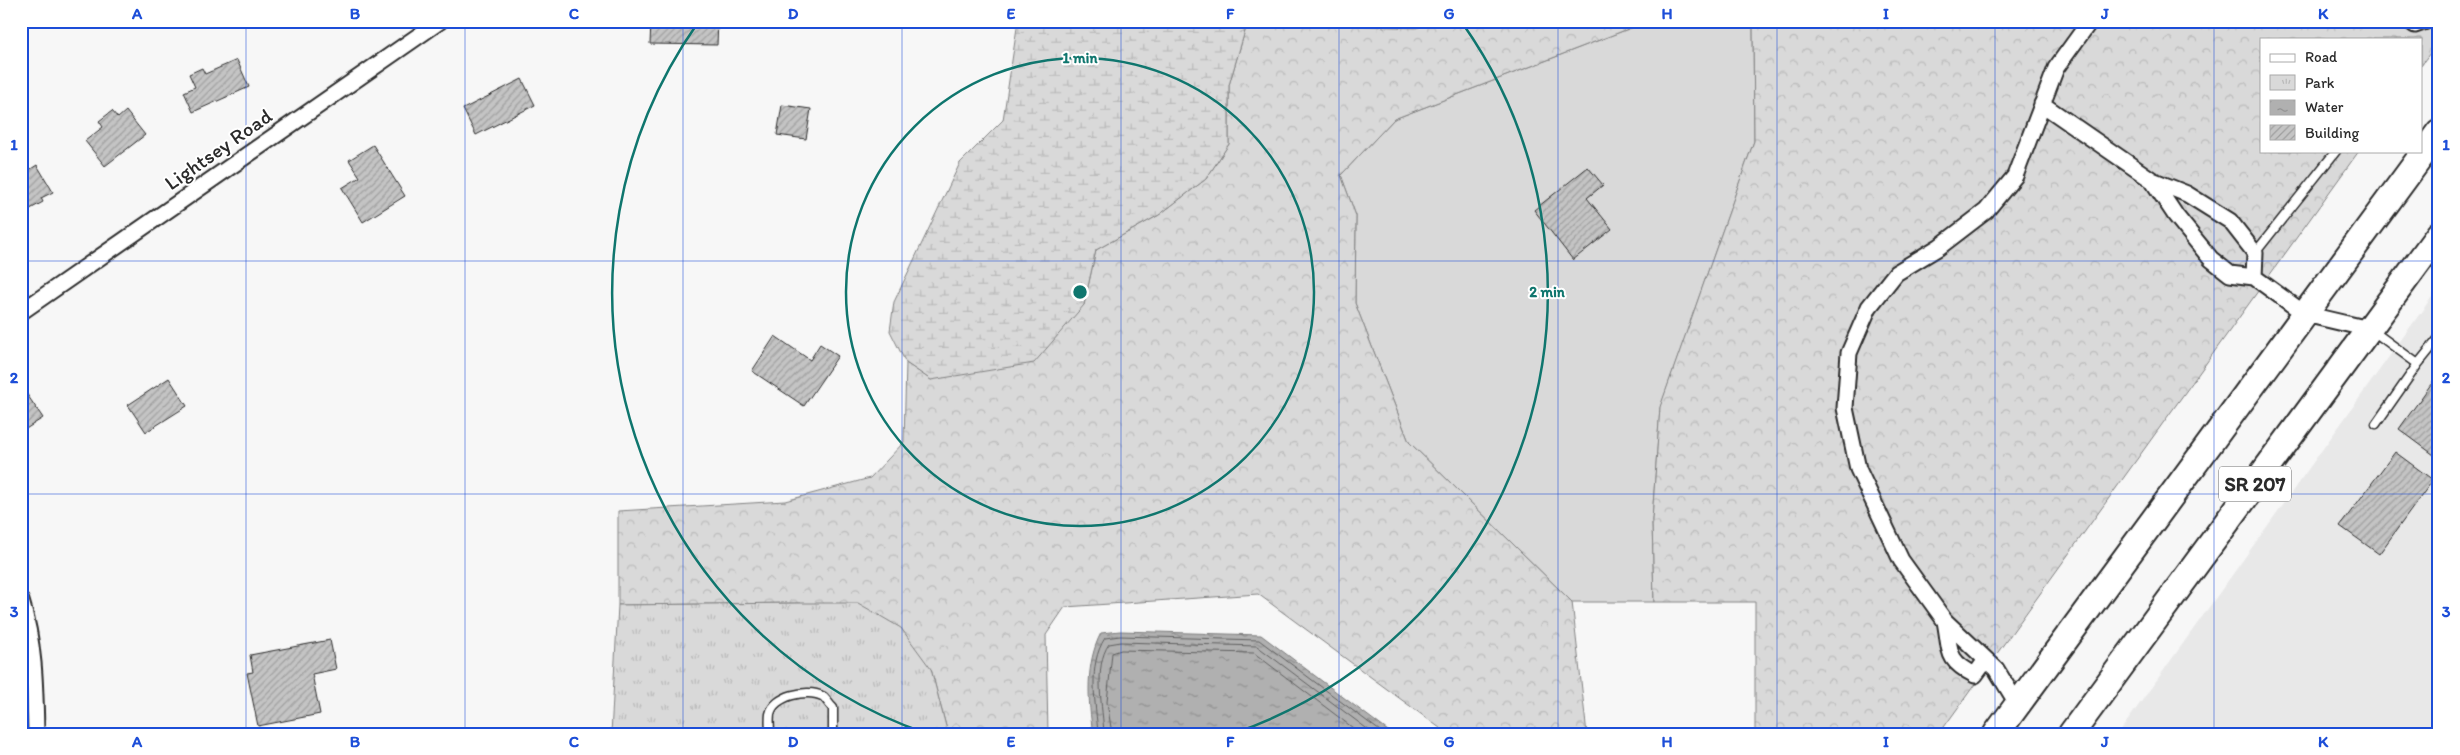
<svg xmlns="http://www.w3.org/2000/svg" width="2460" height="755" font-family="Itim,sans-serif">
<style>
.built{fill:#e8e8e8}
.grass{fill:#d9d9d9;stroke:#828282}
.forest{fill:url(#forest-crowns);stroke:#828282}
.wetland{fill:url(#wetland-marsh);stroke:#828282}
.park{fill:url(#park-tufts);stroke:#828282}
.water{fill:url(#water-ripples);stroke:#7b7b7b}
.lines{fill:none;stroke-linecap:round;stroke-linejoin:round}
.shore{stroke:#606060;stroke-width:1}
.building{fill:url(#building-hatch);stroke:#2b2b2b}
.service-casing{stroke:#2b2b2b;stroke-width:11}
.minor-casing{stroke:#2b2b2b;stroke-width:19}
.trunk-casing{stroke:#2b2b2b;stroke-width:29}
.service{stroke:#fff;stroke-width:8}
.minor{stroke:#fff;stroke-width:15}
.trunk{stroke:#fff;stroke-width:25}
.grid{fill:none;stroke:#1d4ed8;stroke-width:1;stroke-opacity:0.55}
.ring{fill:none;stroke:#0f766e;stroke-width:2.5}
.labels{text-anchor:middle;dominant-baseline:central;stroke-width:4;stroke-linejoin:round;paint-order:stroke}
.shield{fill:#fff;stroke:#6b6b6b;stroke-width:1}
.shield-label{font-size:20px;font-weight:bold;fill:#2b2b2b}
.street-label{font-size:21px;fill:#2b2b2b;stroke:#fff}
.centre{fill:#0f766e;stroke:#fff;stroke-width:2.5}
.ring-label{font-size:15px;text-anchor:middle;font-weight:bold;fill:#0f766e;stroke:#fff;stroke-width:4;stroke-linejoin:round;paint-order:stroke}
.neatline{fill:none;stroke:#1d4ed8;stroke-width:2}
.grid-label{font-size:16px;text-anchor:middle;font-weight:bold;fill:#1d4ed8}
</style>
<defs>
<pattern id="forest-crowns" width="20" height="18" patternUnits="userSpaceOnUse" patternTransform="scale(1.25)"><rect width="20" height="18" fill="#d9d9d9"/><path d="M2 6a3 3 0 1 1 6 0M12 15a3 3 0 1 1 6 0" fill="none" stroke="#bababa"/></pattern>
<pattern id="wetland-marsh" width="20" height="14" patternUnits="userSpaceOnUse" patternTransform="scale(1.25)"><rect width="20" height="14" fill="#d9d9d9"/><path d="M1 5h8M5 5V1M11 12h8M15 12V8" fill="none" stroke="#bababa"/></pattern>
<pattern id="park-tufts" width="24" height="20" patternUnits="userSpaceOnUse" patternTransform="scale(1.25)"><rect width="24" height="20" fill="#d9d9d9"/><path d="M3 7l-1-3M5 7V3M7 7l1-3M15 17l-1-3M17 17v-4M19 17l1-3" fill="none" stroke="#bababa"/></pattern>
<pattern id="water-ripples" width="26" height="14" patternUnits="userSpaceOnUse" patternTransform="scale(1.25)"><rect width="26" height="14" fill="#b0b0b0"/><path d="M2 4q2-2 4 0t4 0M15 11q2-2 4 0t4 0" fill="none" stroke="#8f8f8f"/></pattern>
<pattern id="building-hatch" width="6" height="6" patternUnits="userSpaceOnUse" patternTransform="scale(1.25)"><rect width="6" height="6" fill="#c4c4c4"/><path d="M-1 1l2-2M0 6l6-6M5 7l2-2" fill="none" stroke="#9f9f9f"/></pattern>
</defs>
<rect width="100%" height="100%" fill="#f7f7f7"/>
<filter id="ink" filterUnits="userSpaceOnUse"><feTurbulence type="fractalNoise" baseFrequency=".02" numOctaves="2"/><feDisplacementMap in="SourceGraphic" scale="10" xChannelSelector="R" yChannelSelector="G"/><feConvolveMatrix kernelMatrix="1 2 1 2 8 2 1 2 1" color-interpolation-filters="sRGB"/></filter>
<g filter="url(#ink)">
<path class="built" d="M2439,287V734H2118Z"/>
<path class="grass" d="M1649,21H1753L1754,141L1660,408L1652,520L1654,602H1572L1409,442L1355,303L1356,216L1341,175L1394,119Z"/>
<path class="forest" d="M1248,21L1416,28L1436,21H1649L1394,119L1341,175L1356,216L1355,303L1409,442L1572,602L1587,734H1448L1258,594L1065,607L1046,635L1048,734H948L931,669L800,603L618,605V511L785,501L870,478L904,442L906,363L931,380L1084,305L1096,250L1159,215L1206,179L1229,144V85Z
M1753,21H2439V41L2421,65V39H2261V151H2359L1939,734H1755V602H1654L1652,520L1660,407L1754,141Z"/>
<path class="wetland" d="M1018,21H1248L1229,85V144L1206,179L1159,215L1096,250L1084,305L1034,363L931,380L906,363L890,331L894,302L960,163L1003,120Z"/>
<path class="park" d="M800,603H858L901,628L931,669L948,734H611L618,605Z"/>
<path class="water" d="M1120,631L1261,635L1392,734H1093C1088,700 1085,664 1101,633Z"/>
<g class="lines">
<path class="shore" d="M1098,734C1096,703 1087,666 1105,638L1120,636L1259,640L1384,734
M1104,734C1103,708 1093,667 1109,644L1121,642L1257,646L1374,734
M1112,734L1107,702L1112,653L1121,650L1254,653L1361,734"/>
</g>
<path class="building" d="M651,21H718L717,45L650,44Z
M237,60L249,87L193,112L184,92L195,87L189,74L202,68L205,74Z
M522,79L535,105L476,135L463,109Z
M782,105L811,109L806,139L777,135Z
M112,111L118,118L126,111L145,135L105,166L85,141L103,127L99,121Z
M373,145L405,196L363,222L342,188L360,177L349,160Z
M21,163L26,172L37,165L53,192L41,198L43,202L21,214Z
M1588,167L1603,185L1587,198L1612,229L1573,260L1534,210Z
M775,336L810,360L820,344L838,356L804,406L752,371Z
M2439,373V449L2434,455L2399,429Z
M169,378L187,406L146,432L128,405Z
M24,390L43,418L21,432V392Z
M2395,452L2433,480L2379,554L2340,526Z
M330,640L336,669L312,674L320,714L258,726L247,673L253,672L250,655Z"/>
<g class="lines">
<g class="service-casing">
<path id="service" d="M2255,253L2336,151
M2373,331L2418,364L2376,424
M2418,364L2439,338
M770,734C770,727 769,720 770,714C774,696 807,688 822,696C826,698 829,705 833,708V734"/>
</g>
<g class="minor-casing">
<path id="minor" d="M2410,21L2415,25L2426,21
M2042,104L2152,180
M2254,277L2255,253L2230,221L2187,194L2152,180L2176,216L2211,259L2230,274L2254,277L2305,314L2369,329
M21,312L440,21
M21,601C35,645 35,688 36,734
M1945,621C1951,651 1945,660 1975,675L1986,660
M2018,705L1996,669L1945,621L1901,560L1858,469L1845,408L1849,353L1869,307L1896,273L1939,247L1986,211L2015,176L2056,68L2090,21"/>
</g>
<g class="trunk-casing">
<path id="trunk" d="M1996,734L2439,132
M2071,734L2439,234"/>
</g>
<use href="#service" class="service"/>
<use href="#minor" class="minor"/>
<use href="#trunk" class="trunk"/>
</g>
</g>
<path class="grid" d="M246,21V734M465,21V734M683,21V734M902,21V734M1121,21V734M1339,21V734M1558,21V734M1777,21V734M1995,21V734M2214,21V734M21,261H2439M21,494H2439"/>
<g class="ring">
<circle cx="1080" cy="292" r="234"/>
<path d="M928 734A467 467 0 0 1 697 24M1463 24A467 467 0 0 1 1232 734"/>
</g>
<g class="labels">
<rect class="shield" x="2219" y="466.5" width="72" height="35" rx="4"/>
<g class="shield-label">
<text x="2255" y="484">SR 207</text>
</g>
<g class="street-label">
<text transform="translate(218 149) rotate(-35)">Lightsey Road</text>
</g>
</g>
<circle cx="1080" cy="292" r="8" class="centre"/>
<g class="ring-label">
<text x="1080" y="63">1 min</text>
<text x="1547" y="297">2 min</text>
</g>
<rect width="2460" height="755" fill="none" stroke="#fff" stroke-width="55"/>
<rect x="2260" y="38" width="162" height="115" fill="#ffffff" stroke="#aaaaaa"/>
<rect x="2270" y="54" width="25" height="8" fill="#ffffff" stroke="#aaaaaa"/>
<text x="2305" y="62" font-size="15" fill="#2b2b2b">Road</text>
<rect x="2270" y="75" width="25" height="15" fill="url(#park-tufts)" stroke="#aaaaaa"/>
<text x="2305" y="88" font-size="15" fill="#2b2b2b">Park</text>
<rect x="2270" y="100" width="25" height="15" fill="url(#water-ripples)" stroke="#aaaaaa"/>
<text x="2305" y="112" font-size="15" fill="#2b2b2b">Water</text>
<rect x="2270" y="125" width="25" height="15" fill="url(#building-hatch)" stroke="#aaaaaa"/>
<text x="2305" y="138" font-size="15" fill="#2b2b2b">Building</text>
<rect x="28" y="28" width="2404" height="700" class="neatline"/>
<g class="grid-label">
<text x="137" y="19">A</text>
<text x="355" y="19">B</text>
<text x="574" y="19">C</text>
<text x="793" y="19">D</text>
<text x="1011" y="19">E</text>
<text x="1230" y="19">F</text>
<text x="1449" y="19">G</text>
<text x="1667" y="19">H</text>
<text x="1886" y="19">I</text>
<text x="2105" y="19">J</text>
<text x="2323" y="19">K</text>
<text x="14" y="150">1</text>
<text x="2446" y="150">1</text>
<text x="14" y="383">2</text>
<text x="2446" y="383">2</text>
<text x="14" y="617">3</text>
<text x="2446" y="617">3</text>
<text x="137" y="747">A</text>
<text x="355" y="747">B</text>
<text x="574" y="747">C</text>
<text x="793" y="747">D</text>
<text x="1011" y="747">E</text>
<text x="1230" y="747">F</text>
<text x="1449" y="747">G</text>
<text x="1667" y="747">H</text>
<text x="1886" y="747">I</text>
<text x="2105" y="747">J</text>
<text x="2323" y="747">K</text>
</g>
</svg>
